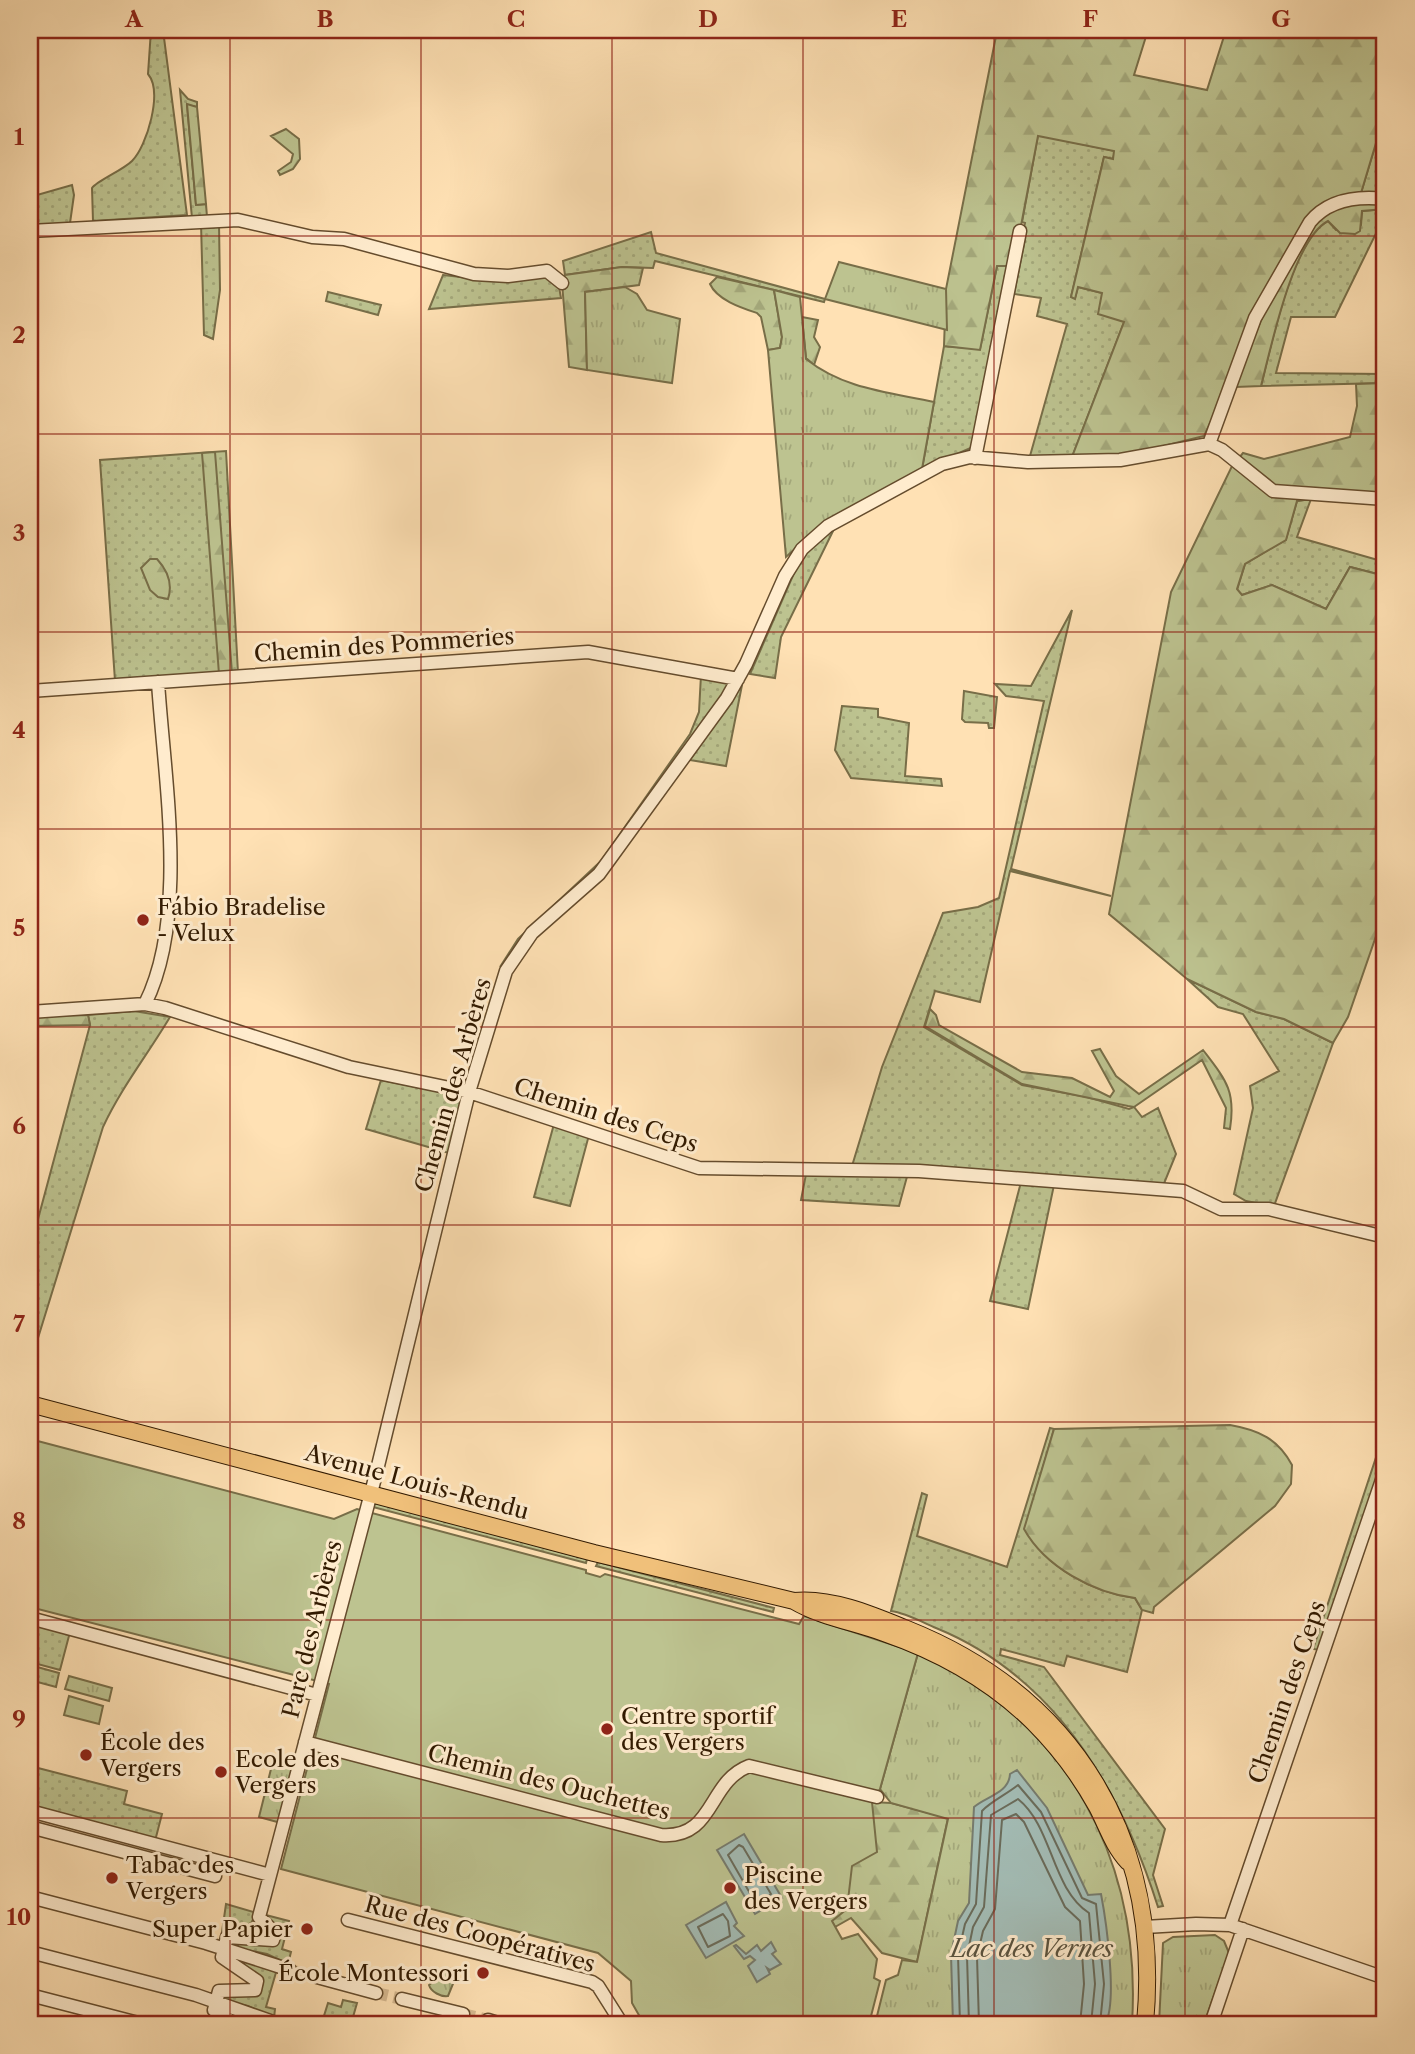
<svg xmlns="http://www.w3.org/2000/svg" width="1415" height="2054" font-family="'Libre Caslon Text',serif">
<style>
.grass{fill:url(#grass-dots);stroke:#786e48;stroke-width:2}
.forest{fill:url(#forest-firs);stroke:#786e48;stroke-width:2}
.park{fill:url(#park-tufts);stroke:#786e48;stroke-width:2}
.pitch{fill:#bdc390;stroke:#786e48;stroke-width:2}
.water{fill:#a3bcb5;stroke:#767b6d;stroke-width:2}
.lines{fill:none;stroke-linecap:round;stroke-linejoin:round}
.shore{stroke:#6a6b5a;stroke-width:2}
.minor-tunnel{stroke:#d6b990;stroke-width:12;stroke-dasharray:12 6;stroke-linecap:butt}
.minor-casing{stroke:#654c2d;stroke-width:15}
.major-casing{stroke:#321a00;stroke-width:18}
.minor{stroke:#ffecce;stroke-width:12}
.major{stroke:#f0c07a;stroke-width:16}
.grid{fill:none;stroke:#8f2418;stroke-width:2;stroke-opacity:0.55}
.poi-dot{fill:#8f2418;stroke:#ffecce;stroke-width:2.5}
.labels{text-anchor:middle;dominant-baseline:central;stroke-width:6;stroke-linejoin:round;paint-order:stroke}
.street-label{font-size:23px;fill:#321a00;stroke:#ffecce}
.poi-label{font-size:23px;fill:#321a00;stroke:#ffecce;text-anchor:start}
.water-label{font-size:24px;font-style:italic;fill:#5a533f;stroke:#ffecce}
.neatline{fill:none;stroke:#8f2418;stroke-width:2.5}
.grid-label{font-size:23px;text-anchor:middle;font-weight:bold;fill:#8f2418}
</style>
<defs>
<pattern id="grass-dots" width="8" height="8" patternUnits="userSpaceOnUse" patternTransform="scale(1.75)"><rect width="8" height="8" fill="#bdc390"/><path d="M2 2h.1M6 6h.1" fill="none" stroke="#a3a77a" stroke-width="1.8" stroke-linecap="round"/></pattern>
<pattern id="forest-firs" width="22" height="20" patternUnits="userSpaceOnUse" patternTransform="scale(1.75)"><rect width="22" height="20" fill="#bdc390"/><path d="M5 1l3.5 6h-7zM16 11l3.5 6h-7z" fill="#a3a77a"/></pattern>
<pattern id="park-tufts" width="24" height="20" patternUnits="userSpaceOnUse" patternTransform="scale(1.75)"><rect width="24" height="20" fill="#bdc390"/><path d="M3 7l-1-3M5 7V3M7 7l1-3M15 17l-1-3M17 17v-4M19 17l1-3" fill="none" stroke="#a3a77a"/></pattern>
</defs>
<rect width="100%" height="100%" fill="#ffe1b4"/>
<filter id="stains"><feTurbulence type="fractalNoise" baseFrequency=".00286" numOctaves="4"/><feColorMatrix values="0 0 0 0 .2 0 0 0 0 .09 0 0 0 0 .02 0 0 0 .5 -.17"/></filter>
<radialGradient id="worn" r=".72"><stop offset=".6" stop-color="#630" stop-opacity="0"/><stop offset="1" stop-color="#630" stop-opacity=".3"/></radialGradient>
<path class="grass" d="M151,30H163L187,215L93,221L92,188C97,181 123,170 132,161C147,146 163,92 148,74Z
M180,90L188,99L197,102V107L187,105L196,205L206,204L207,217L192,218Z
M1385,113V196L1361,193Z
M1038,135L1115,151L1113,159L1104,157L1071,297L1075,298L1078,287L1102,293L1124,322L1072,457L1030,456L1067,324L1037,316L1041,298L1014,294L1025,239L1022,238L1025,223L1022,222Z
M72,185L74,195L70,223L30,226V197Z
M1385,209V215L1335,317H1291L1276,373L1385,374V383L1261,386C1271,348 1292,239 1328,221L1336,230L1361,225L1362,211Z
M201,223H219L220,290L213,339L204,335Z
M651,232L656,253L825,299L824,302L655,261L653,268L622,267L565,275L563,261Z
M997,266H1009L973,447L922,469L944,346L980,349Z
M443,275L488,280L547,276L559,287L561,298L429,309Z
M328,292L381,305L378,315L326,301Z
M226,451L238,673L115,681L100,460Z
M1311,499L1297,537L1385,562V576L1350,567L1326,609L1272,585L1242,595L1237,590L1245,564L1286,539L1297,501Z
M834,529L781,637L775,678L750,674L798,564L807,550Z
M1072,610L1011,869L1111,896L1010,871L980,1002L935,991L924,1027L1022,1085L1087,1097L1129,1109L1134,1107L1142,1117L1158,1108L1176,1154L1163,1186L852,1166L882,1067L943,913L978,907L999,898L1044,701L1006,696L995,684L1031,686Z
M701,675L728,683L729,686L602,865L500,967L518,939L601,861L690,734L699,712Z
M742,685L726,766L690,760Z
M964,691L997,697L994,728H989L988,723L965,722L962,719Z
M842,706L878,709V717L909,723L905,776L941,779L942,786L851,778L835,750Z
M1187,979L1256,1012L1284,1019L1333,1043L1274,1206L1246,1201L1234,1194L1253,1108L1250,1086L1279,1071L1243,1014L1218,1007Z
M134,1011L170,1017C148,1054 121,1088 103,1127L30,1364V1249L90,1025L88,1015Z
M381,1080L462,1096L449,1153L366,1129Z
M554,1124L589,1135L570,1206L534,1197Z
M908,1173L899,1206L801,1200L806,1174Z
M1021,1182L1054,1185L1028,1309L990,1301Z
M1050,1428L1054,1429L1025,1529C1045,1567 1094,1593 1135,1598L1142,1610L1127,1672L1067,1656L1064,1666L1001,1649L1000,1655L1044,1667L1165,1829L1153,1875L1163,1906L1158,1907C1121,1790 1056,1677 936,1628C922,1622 906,1613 891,1611L922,1493L927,1495L917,1536L1007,1567Z
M1385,1430V1458L1320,1650L1313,1649Z
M374,1502L587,1559L586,1563L373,1507Z
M598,1562L774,1608L773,1612L596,1566Z
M30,1621L70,1632L60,1670L30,1662Z
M30,1665L59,1673L56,1687L30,1680Z
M38,1768L127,1791L124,1804L162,1814L155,1841L30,1809Z
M226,1904L257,1913L251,1923L221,1939Z
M262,1914L289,1921L282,1949L291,1952L288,1964L267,1954L228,1946L229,1940L275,1943Z
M226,1952L277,1969L266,2007L275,2009L274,2018L248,2006L219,2000L220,1993H256L260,1980Z
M343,2000L357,2003L351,2024L323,2019L328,2003L341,2007Z"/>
<path class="forest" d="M1017,30L1040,33L1042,30H1148L1134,75L1207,90L1226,30H1385V113L1361,193L1309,215L1204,436L1131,454L1072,457L1124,322L1098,314L1102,293L1078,287L1075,299L1071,297L1104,157L1113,159L1114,151L1038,136L1020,231L1009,266H997L980,350L944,346L946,289L997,31L1017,34Z
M187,104L197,107L206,204L196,205Z
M286,129L299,139L300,159L293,169L280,175L278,171L291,162L293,154L271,136Z
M1385,202V209L1362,211L1360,231L1355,234L1340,233L1328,221C1293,239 1271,348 1261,386L1236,387C1251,342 1297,214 1347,203C1359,201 1373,203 1385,202Z
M622,267L643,268L639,285L585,292L587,370L569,367L562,283L565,275Z
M717,277L774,290L782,337L780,348L768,350L761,317L757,313C742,308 717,300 710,284Z
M802,317L818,320L814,337L820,347L814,365L806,358Z
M1385,383V496L1276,488L1238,459L1243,453L1264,459L1350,437L1357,406L1356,384Z
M215,452L232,673L219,674L202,453Z
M1233,464L1266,491L1311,499L1297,501L1286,540L1245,564L1237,589L1242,595L1272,585L1326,609L1350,567L1385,576V910L1348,1017L1333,1043L1284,1019L1256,1012L1187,979L1109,914L1171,592Z
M150,559H157C168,571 173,584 168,599L158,597L150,590L141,568Z
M930,1009L936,1015L939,1025L1022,1072L1072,1078L1110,1097L1114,1091L1092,1051L1100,1049L1116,1076L1139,1094L1203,1050C1226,1080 1236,1091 1230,1129L1224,1128L1226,1108L1202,1060L1134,1107L1128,1106L1022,1084L925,1026Z
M88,1015L90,1025L30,1026V1016Z
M1230,1425C1259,1430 1278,1439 1292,1465L1291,1484L1275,1506L1154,1607L1153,1613L1142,1610L1135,1598C1094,1593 1045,1567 1024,1529L1054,1429Z
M872,1802L891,1803L948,1818L917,1962L882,1953L851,1918L835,1927L831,1920Z"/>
<path class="park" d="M839,262L946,289L947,330L825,299Z
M625,287L637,294L647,310L680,319L672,383L587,370L585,292Z
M774,290L800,297L806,359C844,389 887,392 934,402L922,469L821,525L786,557L768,350L780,348L782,337Z
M918,1653C1069,1722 1142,1862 1132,2024H875L886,1980L898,1975L902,1960L917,1962L948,1819L891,1803L880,1789Z
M69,1676L112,1688L109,1701L65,1689Z
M273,1761L295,1767L281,1823L259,1817Z
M1215,1935L1224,1941L1229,1953L1206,2018L1197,2016L1194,2024H1159L1163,1943L1173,1937Z
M449,1968L457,1974L448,1996C441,1997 431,1992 429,1985Z"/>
<path class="pitch" d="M30,1439L334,1519L357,1509L586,1570V1573L600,1577L605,1574L799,1624L804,1616L918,1653L880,1789L872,1802L877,1852L852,1866L847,1909L832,1921L842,1939L858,1934L877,1959L874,1978L880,1981L869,2024H644L632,2003L631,1981L598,1953L281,1869L329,1684L30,1607Z
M69,1696L103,1706L99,1724L64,1715Z"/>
<path class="water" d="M1017,1770L1047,1808L1088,1895L1101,1894C1106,1920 1118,2003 1105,2024H953L951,1954L958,1921L969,1903L974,1807C987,1796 1009,1793 1010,1774Z
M744,1834L782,1898L755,1914L717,1850Z
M726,1902L737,1923L734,1926L744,1936L706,1958L686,1925Z
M771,1942L776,1951L772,1954L781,1964L770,1970L767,1968L770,1974L757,1982L748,1966L755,1960L750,1956L744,1959L734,1946L736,1945L746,1954L757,1945L761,1951Z"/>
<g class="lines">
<path class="shore" d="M739,1845L743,1847L771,1894L759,1903L755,1902L728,1855Z
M723,1914L728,1921L730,1936L708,1947L698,1927Z
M960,2024L958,1955L965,1924L976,1904L982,1811C990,1802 1007,1794 1018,1785L1041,1812L1082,1898L1096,1904L1104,1984L1100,2024
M969,2024L967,1956L973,1927L984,1907L991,1815L1018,1799C1053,1827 1051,1888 1089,1913L1095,1984L1091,2024
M979,2024L977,1957L983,1931L995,1909L1002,1820L1016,1814L1024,1822L1065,1907L1080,1921L1084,1984L1080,2024"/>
<path class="minor-tunnel" d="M290,1970L317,1977
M376,1993L402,1999
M463,2014L488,2020"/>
<g class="minor-casing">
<path id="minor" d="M30,231L238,220L312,237L344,239L474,274L508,276L547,271L562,283
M1209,444L1222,450L1273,491L1385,499
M975,458L1020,231
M30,691L588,652L738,679
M145,1004C189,916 164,778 158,682
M30,1012L145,1004L165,1008L349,1067L469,1092L699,1168L919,1171L1183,1191L1221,1209H1269L1385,1237
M30,1618L317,1695
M305,1742L661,1835C715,1839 707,1782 749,1766L877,1797
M30,1811L270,1875
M30,1827L215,1876
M30,1897L206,1943L290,1970
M348,1920L592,1982L598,1986L622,2024
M1230,1925L1385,1471
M1145,1927L1196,1924L1230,1925L1385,1978
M30,1952L196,1995L276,2023
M317,1977L376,1993
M30,1995L142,2024
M402,1999L463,2014
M488,2020L501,2024
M235,2024L214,2010L219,1991L255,1990L257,1981L222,1957L227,1937L273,1940L275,1933L259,1917L376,1474L469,1092L506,971L532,933L599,874L727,698L746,664L785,576L802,549L828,526L942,464L970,457L1028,462L1120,460L1209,444L1255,318L1310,222C1329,199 1358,196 1385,199
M1211,2024L1243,1929"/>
</g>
<g class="major-casing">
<path id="major" d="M30,1404L594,1553L794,1601C821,1617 854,1622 884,1633C939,1652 991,1681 1033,1722C1058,1747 1080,1776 1097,1807C1107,1826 1113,1846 1128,1862
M794,1601C831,1597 873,1615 907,1629C1077,1697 1162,1843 1145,2024"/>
</g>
<use href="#minor" class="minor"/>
<use href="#major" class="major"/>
</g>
<path class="grid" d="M230,30V2024M421,30V2024M612,30V2024M803,30V2024M994,30V2024M1185,30V2024M30,236H1385M30,434H1385M30,632H1385M30,829H1385M30,1027H1385M30,1225H1385M30,1422H1385M30,1620H1385M30,1818H1385"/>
<g class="poi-dot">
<circle cx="143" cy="920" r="7"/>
<circle cx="607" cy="1729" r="7"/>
<circle cx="86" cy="1755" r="7"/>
<circle cx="221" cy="1772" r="7"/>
<circle cx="112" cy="1878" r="7"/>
<circle cx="730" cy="1888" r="7"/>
<circle cx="307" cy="1929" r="7"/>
<circle cx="483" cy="1973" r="7"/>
</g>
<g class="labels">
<g class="street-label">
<text transform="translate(384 645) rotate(-4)">Chemin des Pommeries</text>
<text transform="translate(453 1085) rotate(-74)">Chemin des Arbères</text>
<text transform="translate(606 1115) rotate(18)">Chemin des Ceps</text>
<text transform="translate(417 1482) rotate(15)">Avenue Louis-Rendu</text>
<text transform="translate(312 1629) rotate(-76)">Parc des Arbères</text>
<text transform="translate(1287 1692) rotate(-71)">Chemin des Ceps</text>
<text transform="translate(549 1782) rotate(14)">Chemin des Ouchettes</text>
<text transform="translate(480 1934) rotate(15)">Rue des Coopératives</text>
</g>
<g class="poi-label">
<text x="157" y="907">Fábio Bradelise<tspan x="157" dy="26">- Velux</tspan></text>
<text x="621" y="1716">Centre sportif<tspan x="621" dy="26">des Vergers</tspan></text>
<text x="100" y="1742">École des<tspan x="100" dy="26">Vergers</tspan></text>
<text x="235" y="1759">Ecole des<tspan x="235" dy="26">Vergers</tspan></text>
<text x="126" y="1865">Tabac des<tspan x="126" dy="26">Vergers</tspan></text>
<text x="744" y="1875">Piscine<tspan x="744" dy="26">des Vergers</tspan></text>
<text x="293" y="1929" text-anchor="end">Super Papier</text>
<text x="469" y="1973" text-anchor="end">École Montessori</text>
</g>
<g class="water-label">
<text x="1032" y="1948">Lac des Vernes</text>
</g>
</g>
<rect width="1415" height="2054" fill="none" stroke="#ffe1b4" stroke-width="77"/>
<rect x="38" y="38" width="1338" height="1978" class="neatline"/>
<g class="grid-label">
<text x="134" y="27">A</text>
<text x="325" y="27">B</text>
<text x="516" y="27">C</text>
<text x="708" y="27">D</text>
<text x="899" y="27">E</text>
<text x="1090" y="27">F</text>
<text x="1281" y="27">G</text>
<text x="19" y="145">1</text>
<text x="19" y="343">2</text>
<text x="19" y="541">3</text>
<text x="19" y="738">4</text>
<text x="19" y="936">5</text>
<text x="19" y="1134">6</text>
<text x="19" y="1332">7</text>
<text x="19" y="1529">8</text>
<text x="19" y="1727">9</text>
<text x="19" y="1925">10</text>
</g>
<rect width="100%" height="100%" filter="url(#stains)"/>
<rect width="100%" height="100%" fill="url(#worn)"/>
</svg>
